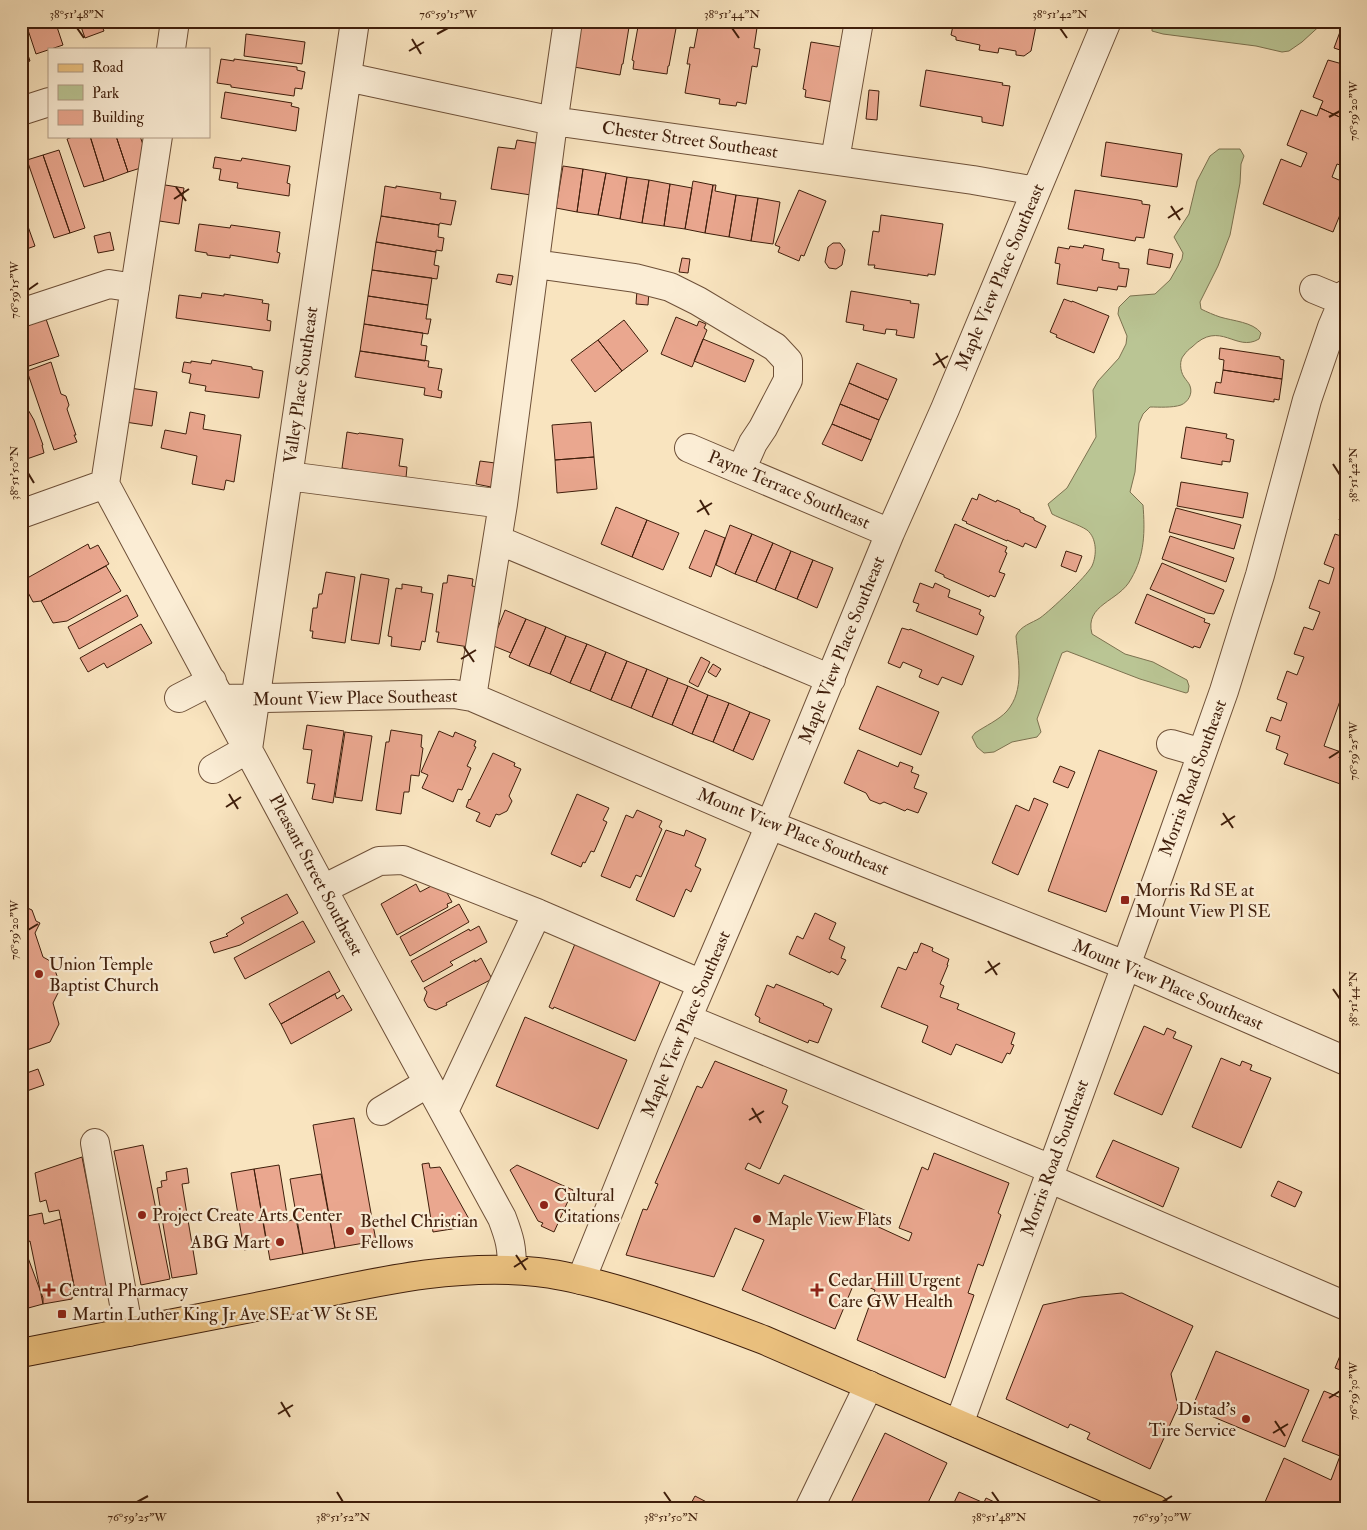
<svg xmlns="http://www.w3.org/2000/svg" width="1367" height="1530" font-family="'IM FELL Double Pica',serif">
<style>
.green{fill:#bac594;stroke:#7c7250}
.building{fill:#eaa78f;stroke:#3f1e0b}
.lines{fill:none;stroke-linecap:round;stroke-linejoin:round}
.minor-casing{stroke:#6e5038;stroke-width:30}
.major-casing{stroke:#3f1e0b;stroke-width:30}
.minor{stroke:#fbedd5;stroke-width:28}
.major{stroke:#ecc280;stroke-width:28}
.ticks{fill:none;stroke:#3f1e0b;stroke-width:2}
.poi-dot{fill:#8f2418;stroke:#fbedd5;stroke-width:2}
.labels{text-anchor:middle;dominant-baseline:central;stroke-width:4.5;stroke-linejoin:round;paint-order:stroke}
.street-label{font-size:18px;fill:#3f1e0b;stroke:#fbedd5}
.poi-label{font-size:18px;fill:#3f1e0b;stroke:#fbedd5;text-anchor:start}
.neatline{fill:none;stroke:#3f1e0b;stroke-width:2}
.ticks-label{font-size:12px;text-anchor:middle;fill:#3f1e0b}
</style>
<rect width="100%" height="100%" fill="#f9e4bf"/>
<filter id="stains"><feTurbulence type="fractalNoise" baseFrequency=".004" numOctaves="4"/><feColorMatrix values="0 0 0 0 .2 0 0 0 0 .09 0 0 0 0 .02 0 0 0 .5 -.17"/></filter>
<radialGradient id="worn" r=".72"><stop offset=".6" stop-color="#630" stop-opacity="0"/><stop offset="1" stop-color="#630" stop-opacity=".3"/></radialGradient>
<path class="green" d="M1237,21H1325L1302,42L1289,51L1282,52L1256,46L1163,34L1152,31V25L1163,23L1211,28L1235,24Z
M1219,149H1240L1244,156L1241,164L1240,183L1230,235L1218,266L1200,302L1201,309C1207,312 1214,315 1220,317C1233,321 1253,322 1261,333L1259,339C1236,353 1220,319 1192,347C1189,349 1186,352 1184,355C1179,360 1180,371 1184,377C1186,380 1189,383 1190,386C1193,394 1188,402 1181,405C1172,408 1159,407 1150,407L1143,414L1139,423L1135,472L1130,492L1143,505C1145,531 1145,555 1131,579C1119,602 1084,604 1092,634L1125,654L1153,662L1187,680L1189,686L1188,692L1186,693L1140,679L1067,651L1062,653L1037,719L1041,732L1037,737L1012,742L994,752L984,753L977,747L972,737L975,733C985,726 999,720 1007,711C1025,690 1018,661 1016,636C1020,626 1032,623 1040,618C1051,610 1086,577 1092,566C1097,555 1097,538 1087,530C1080,525 1061,519 1052,514L1048,504L1067,488L1096,437L1093,390L1098,381L1119,358L1126,344L1127,336L1118,314L1119,307L1130,296L1155,294L1170,280L1182,259L1183,253L1174,237L1189,214L1197,181L1210,156Z"/>
<path class="building" d="M25,21H55L63,45L36,54Z
M79,21H100L104,31L85,38Z
M597,21H630L623,64H622L620,75L574,67L580,23L596,25Z
M639,21H676L677,23L669,66H668L667,74L633,69L634,61L632,60Z
M699,21H758L754,48L760,49L757,67L752,66L746,104L737,102L736,106L719,104L720,99L685,93L690,64H687L690,47L694,48Z
M954,21H1037L1031,51L1024,56L1016,55V51L999,48L998,53L979,50L980,45L956,40V37L951,35Z
M1344,21H1346V52L1334,48Z
M246,34L305,42L302,64L244,56Z
M811,42L847,48L833,102L805,97L806,90L803,89Z
M21,47L23,51L26,49L30,61L21,64Z
M221,59L234,61V59L297,67V70L305,72L302,89L295,88L294,96L231,87V85L217,83Z
M1328,60L1346,65V120L1320,108L1323,101L1313,97Z
M926,70L1003,83L1002,85L1010,86L1003,126L982,122V117L920,106Z
M869,90L879,91L877,120L866,119Z
M225,92L292,103L291,106L299,108L296,131L221,118Z
M1320,108L1346,120V167L1337,164L1332,177L1346,183V200L1333,232L1263,204L1281,159L1301,167L1307,153L1287,145L1301,110L1317,116Z
M75,136H90L104,181L84,187L67,139Z
M90,136H116L128,172L104,181Z
M116,136H140L150,165L128,172Z
M517,140L541,144L531,195L491,189L498,147L515,149Z
M1106,142L1182,154L1177,187L1101,176Z
M59,150L85,228L70,233L43,155Z
M43,155L70,233L54,238L27,160Z
M215,157L241,161L242,158L290,166L287,183L290,184L289,196L237,188L238,183L219,180L221,169L213,168Z
M563,166L583,169L577,212L556,208Z
M583,169L606,173L598,215L577,212Z
M606,173L627,177L620,219L598,215Z
M627,177L649,180L642,223L620,219Z
M649,180L670,184L664,226L642,223Z
M693,181L713,185L705,233L685,229Z
M159,184L184,188L179,224L153,220Z
M670,184L692,188L685,229L664,226Z
M713,185H716L715,191L736,195L729,237L705,233Z
M385,186L396,188V186L441,193L440,199L456,201L451,225L440,223L439,225L381,216Z
M799,190L826,201L804,256L801,255L799,261L778,252L780,247L775,245Z
M1075,190L1138,200L1142,201V204L1150,205L1144,238L1136,237L1135,241L1068,229Z
M736,195L758,198L751,241L729,237Z
M758,198L780,202L773,244L751,241Z
M21,207L35,246L21,251Z
M881,215L943,224L935,275L928,274V276L874,268L875,265H868L873,231L879,232Z
M381,216L439,225L438,237L444,238L442,251L436,250V252L376,242Z
M199,224L230,228L231,225L280,232L277,252L280,253L278,263L230,255V258L207,255V253L195,251Z
M110,232L114,250L98,253L94,236Z
M376,242L436,252L434,265L439,266L437,279L372,270Z
M833,243H840L845,250L842,265L836,269L829,268L825,262L828,247Z
M1084,245L1104,249L1102,260L1119,263V268L1129,269L1126,287L1118,286L1117,290L1098,287L1097,291L1057,284L1060,264L1055,263L1058,247L1069,249L1070,246L1083,248Z
M1149,249L1173,254L1170,268L1147,264Z
M682,258L690,259L688,273L679,272Z
M372,270L432,278L428,305L368,296Z
M498,274L513,276L511,285L496,282Z
M637,290L649,291L648,305L636,304Z
M851,291L911,301L910,303L919,304L914,338L896,335L897,330L886,329L885,334L863,330L864,325L846,322Z
M202,293L224,296V294L263,300L262,303L269,304L267,320L271,321L270,331L176,318L179,295L201,298Z
M368,296L428,305L426,319H431L428,334L364,324Z
M1064,299L1072,302V301L1109,316L1094,353L1056,337L1057,335L1050,332Z
M676,317L697,326L699,321L706,324L704,328L707,330L692,367L661,354Z
M46,319L59,356L26,367L21,354V328Z
M624,320L648,351L622,371L598,340Z
M364,324L423,333L421,345L427,346L425,361L360,351Z
M703,339L754,360L745,382L694,361Z
M598,340L622,371L595,392L571,360Z
M1220,348L1280,357V359L1284,360L1282,379L1223,370L1224,360L1219,359Z
M360,351L429,361L428,367L442,369L438,390L442,391L441,398L424,395L425,388L355,377Z
M212,360L252,367V369L263,371L259,398L205,391L206,386L189,383L191,374L182,372L184,362L191,363V361L211,364Z
M51,362L61,394L66,396L69,405L67,409L76,435H74L77,442L54,450L27,371Z
M857,363L897,379L888,400L849,383Z
M1223,370L1282,379L1279,400L1274,399V402L1214,393L1216,382L1221,383Z
M849,383L888,400L879,420L840,404Z
M130,388L157,392L152,426L125,422Z
M21,401L25,409L27,408L34,420L43,445H42L44,453L21,461Z
M840,404L879,420L871,440L832,424Z
M190,412L205,415L203,429L241,435L234,482L226,480L224,490L192,484L197,456L161,448L165,430L186,434Z
M591,422L594,457L555,460L552,425Z
M832,424L871,440L862,461L822,444Z
M1186,427L1227,434L1226,438L1234,440L1230,462L1222,461V465L1181,458Z
M347,432L358,434L359,433L403,439L399,466L407,467L406,478L352,472V470L342,468Z
M594,457L597,489L557,493L555,460Z
M480,461L495,463L491,487L476,484Z
M1181,482L1248,493L1243,518L1177,506Z
M979,494L996,502L997,500L1020,510V512L1034,518V520L1046,526L1036,548L1025,543L1023,547L1007,540V541L966,523L967,522L962,520L972,498L977,500Z
M1346,503V523L1339,520Z
M616,507L647,520L632,557L601,544Z
M1176,508L1241,525L1234,549L1169,532Z
M647,520L679,533L663,570L632,557Z
M955,524L1007,547L1005,552L1007,553L999,572L1005,574L995,597L990,595L989,597L944,577V575L935,571Z
M730,525L752,534L735,574L716,565Z
M705,530L725,538L711,577L689,568Z
M1346,533V684L1324,746L1341,752L1339,758L1346,760V786L1284,764L1288,754L1276,749L1280,736L1266,731L1271,717L1281,721L1287,703L1277,699L1287,671L1297,675L1304,657L1294,654L1304,627L1313,630L1320,612L1309,608L1319,580L1329,584L1334,568L1324,564L1335,534L1344,537Z
M752,534L773,543L756,582L735,574Z
M1170,536L1234,558L1226,582L1162,559Z
M773,543L791,551L775,590L756,582Z
M88,544L90,549L98,545L109,564L41,601L33,602L22,581Z
M791,551L813,560L797,599L775,590Z
M1066,551L1082,556L1076,572L1061,566Z
M813,560L833,568L817,608L797,599Z
M1162,563L1224,590L1214,614L1207,613L1150,589Z
M106,566L121,591L67,621L53,623L41,601Z
M326,572L355,577L345,643L312,638L313,631H310L313,608H317L319,594H322Z
M361,574L389,579L379,644L351,640Z
M448,575L473,579L472,586L482,588L469,647L437,642L439,632H436L443,583H447Z
M920,583L933,588L935,583L950,590L948,597L981,610L979,614L984,617L977,635L916,611L919,604L913,602Z
M402,584L422,587L421,592L433,594L425,642L422,641L420,650L391,646L392,637L388,636L396,588L402,589Z
M1147,594L1205,619L1204,622L1210,624L1200,648L1194,646L1193,648L1135,623Z
M127,595L138,616L79,649L68,627Z
M505,610L526,619L511,653L491,645Z
M526,619L546,627L529,666L509,657Z
M141,624L152,643L107,668L104,663L88,672L80,658Z
M546,627L566,636L550,674L529,666Z
M902,628L909,630L910,629L974,656L962,685L942,677L938,685L919,677L922,670L903,662L900,668L888,663Z
M566,636L587,644L570,683L550,674Z
M587,644L606,652L590,691L570,683Z
M606,652L627,661L611,700L590,691Z
M701,657L710,662L698,687L689,682Z
M627,661L647,669L631,708L611,700Z
M713,664L721,669L716,677L708,672Z
M647,669L668,678L652,717L631,708Z
M668,678L688,686L672,725L652,717Z
M688,686L708,695L692,734L672,725Z
M877,686L939,712L921,755L859,729Z
M708,695L729,703L713,742L692,734Z
M729,703L750,712L733,751L713,742Z
M750,712L770,720L753,760L733,751Z
M307,725L344,731L333,803L312,799L315,784L307,783L312,750L303,749Z
M391,730L422,735L421,747L423,748L419,776L411,775L409,792H404L401,814L376,810L386,742H389Z
M439,731L453,737L455,732L476,741L474,746L476,747L467,766L471,768L462,790L458,789L453,802L422,788L428,775L421,772Z
M345,732L372,736L362,801L335,797Z
M858,750L898,767L900,762L913,767L911,772L919,775L914,788L927,793L918,813L907,809L905,811L884,802L880,804L870,800L866,793L844,783Z
M1099,750L1157,771L1106,912L1048,891Z
M493,753L515,763L514,766L521,769L509,796L512,801L507,811L499,815L496,814L490,827L476,821L480,813L466,807L469,799L470,800Z
M1060,766L1075,772L1068,788L1053,782Z
M577,794L609,808L603,820L607,822L594,852L591,851L585,863L583,862L581,867L551,854Z
M1034,798L1048,804L1018,875L992,863L1016,805L1029,811Z
M637,810L662,821L659,827L662,829L641,877L636,875L630,888L601,876L626,815L633,818Z
M666,830L684,836L686,830L706,839L695,866L701,869L691,892L686,889L674,917L636,900Z
M441,882L452,902L447,904L448,907L397,935L381,904L416,884L420,892L435,884Z
M287,894L298,913L240,945L214,953L210,942L228,936L226,934L244,923L241,918Z
M459,904L469,922L410,956L400,937Z
M21,905L32,910L36,921L40,923L35,933L43,957L52,962L61,987L53,1003L59,1024L50,1042L21,1052Z
M815,913L836,923L829,939L845,947L841,958L846,960L838,975L831,971L830,973L789,954L797,936L803,939Z
M303,921L315,942L245,979L234,958Z
M479,926L487,942L450,962L453,965L423,982L411,961L469,929L470,931Z
M577,939L663,975L635,1041L554,1007L553,1009L549,1007Z
M921,943L933,948L932,951L949,959L947,965H948L940,984L944,986L940,997L959,1004L957,1009L1015,1033L1011,1044L1014,1045L1010,1054L1007,1053L1002,1063L956,1044L951,1055L922,1042L928,1026L881,1007L898,967L906,970L914,952L917,953Z
M481,958L492,979L446,1003L447,1005L436,1010L428,1007L424,1000L427,992L424,988L475,960V962Z
M329,971L340,991L281,1024L269,1004Z
M776,984L824,1004L823,1005L832,1009L818,1043L809,1040L808,1043L759,1022L760,1018L755,1015L767,985L774,988Z
M335,994L337,999L343,995L352,1010L291,1044L281,1024Z
M525,1017L627,1060L598,1129L496,1086Z
M1144,1026L1164,1035L1167,1028L1176,1032L1173,1038L1192,1046L1162,1115L1114,1094Z
M1221,1058L1240,1066L1242,1061L1252,1065L1250,1070L1271,1078L1241,1148L1192,1127Z
M715,1061L787,1090L782,1103L788,1106L760,1169L748,1163L745,1169L779,1184L784,1175L876,1215L872,1224L909,1241L912,1233L899,1228L922,1167L928,1170L934,1153L1009,1183L998,1213L1001,1215L983,1266L978,1264L968,1293L974,1295L945,1378L857,1340L875,1290L855,1281L835,1329L742,1290L764,1240L735,1228L714,1277L626,1255L643,1209L647,1210L658,1184L655,1183L697,1086L702,1088Z
M38,1069L44,1085L21,1093V1075Z
M354,1118L376,1241L335,1248L313,1125Z
M1113,1140L1179,1168L1163,1207L1096,1177Z
M143,1145L170,1279L141,1285L114,1151Z
M82,1157L108,1289L76,1296L59,1210L49,1212L46,1200L40,1202L35,1173Z
M429,1163L430,1168L440,1167L469,1219L464,1227L433,1232L422,1164Z
M279,1165L288,1221L296,1219L303,1254L270,1260L254,1169Z
M517,1165L573,1190L554,1232L541,1226L543,1223L538,1221L510,1170Z
M187,1168L189,1183L182,1184L197,1274L172,1278L157,1188L162,1187L161,1181L167,1180L166,1172Z
M254,1169L267,1246L244,1250L231,1173Z
M321,1174L335,1248L303,1254L290,1179Z
M1278,1181L1302,1192L1295,1207L1271,1196Z
M42,1213L44,1224L61,1219L76,1296L72,1297V1299L43,1304L30,1241L23,1243L21,1239V1227H28L23,1217Z
M21,1239L43,1298V1304L21,1310Z
M1122,1293L1193,1326L1171,1374L1178,1407L1150,1469L1087,1439L1090,1433L1070,1424L1068,1428L1006,1399L1043,1305L1081,1297Z
M1346,1341V1372L1335,1368Z
M1216,1351L1309,1390L1285,1447L1192,1408Z
M1324,1391L1346,1400V1509H1262L1284,1458L1331,1480L1340,1456L1302,1441Z
M885,1433L947,1463L925,1509H848Z
M959,1492L984,1503L981,1509H951Z
M695,1496L720,1509H688Z
M986,1498L1009,1509H981Z"/>
<g class="lines">
<g class="minor-casing">
<path id="minor" d="M171,49L175,21
M347,77L553,121L973,180L1036,191
M21,111L49,102
M835,160L859,21
M535,264L635,278L670,287L698,301L775,347L788,361V380L763,428L753,443L741,470
M1314,289L1343,301
M21,313L109,284L135,288
M689,448L890,533
M288,476L503,504
M105,484L361,960L502,1218C510,1239 512,1247 512,1270
M105,484L158,136
M21,514L105,484
M498,540L831,679
M472,697L503,504L551,138L568,21
M179,698L212,681
M221,699L454,694L472,697L770,825L1125,965L1346,1061
M1171,744L1202,753
M213,769L248,749L355,21
M323,889L379,861L403,860L537,913L702,984
M688,1019L1051,1169
M381,1111L428,1083
M444,1111L537,913
M95,1143L129,1332
M1048,1178L1346,1306
M581,1280L672,1054L770,825L890,533L945,409L1107,21
M959,1424L1160,872L1224,691L1260,575L1307,400L1332,327L1346,294
M809,1509L869,1385"/>
</g>
<g class="major-casing">
<path id="major" d="M21,1353C106,1336 191,1320 276,1303C361,1286 450,1262 537,1272C557,1274 578,1279 597,1284C654,1299 709,1319 764,1340L1155,1509"/>
</g>
<use href="#minor" class="minor"/>
<use href="#major" class="major"/>
</g>
<path class="ticks" d="M77,28L84,38M732,28L739,38M1060,28L1067,38M437,34L448,28M412,39L421,54M409,51L424,42M1329,117L1340,111M176,187L186,201M174,199L189,189M1171,206L1180,220M1168,218L1183,208M28,290L38,283M936,353L945,368M933,365L948,356M1333,464L1340,475M28,473L34,483M700,500L709,515M697,512L712,503M464,647L474,662M461,659L476,650M1329,758L1340,751M229,794L238,809M226,807L241,797M1223,813L1233,828M1221,825L1235,816M28,930L38,924M988,961L997,975M985,973L1000,963M1333,989L1340,999M752,1108L761,1123M749,1120L764,1111M516,1255L526,1270M514,1267L528,1258M1329,1398L1340,1391M281,1402L290,1417M278,1414L293,1405M1275,1421L1285,1436M1273,1433L1288,1424M337,1492L343,1502M664,1492L671,1502M992,1492L999,1502M137,1502L148,1496M1162,1502L1172,1496"/>
<g class="poi-dot">
<rect x="1120" y="895" width="10" height="10" rx="2.5"/>
<circle cx="39" cy="974" r="5"/>
<circle cx="544" cy="1205" r="5"/>
<circle cx="142" cy="1215" r="5"/>
<circle cx="757" cy="1219" r="5"/>
<circle cx="350" cy="1231" r="5"/>
<circle cx="280" cy="1242" r="5"/>
<path d="M46.5 1282.5h5v5h5v5h-5v5h-5v-5h-5v-5h5z"/>
<path d="M814.5 1282.5h5v5h5v5h-5v5h-5v-5h-5v-5h5z"/>
<rect x="57" y="1309" width="10" height="10" rx="2.5"/>
<circle cx="1246" cy="1419" r="5"/>
</g>
<g class="labels">
<g class="street-label">
<text transform="translate(690 140) rotate(8)">Chester Street Southeast</text>
<text transform="translate(1000 277) rotate(-67)">Maple View Place Southeast</text>
<text transform="translate(301 385) rotate(-82)">Valley Place Southeast</text>
<text transform="translate(789 490) rotate(23)">Payne Terrace Southeast</text>
<text transform="translate(842 650) rotate(-68)">Maple View Place Southeast</text>
<text transform="translate(355 698) rotate(-1)">Mount View Place Southeast</text>
<text transform="translate(1193 778) rotate(-70)">Morris Road Southeast</text>
<text transform="translate(793 832) rotate(22)">Mount View Place Southeast</text>
<text transform="translate(316 875) rotate(62)">Pleasant Street Southeast</text>
<text transform="translate(1168 985) rotate(23)">Mount View Place Southeast</text>
<text transform="translate(686 1024) rotate(-67)">Maple View Place Southeast</text>
<text transform="translate(1055 1158) rotate(-70)">Morris Road Southeast</text>
</g>
<g class="poi-label">
<text x="1135" y="890">Morris Rd SE at<tspan x="1135" dy="21">Mount View Pl SE</tspan></text>
<text x="49" y="964">Union Temple<tspan x="49" dy="21">Baptist Church</tspan></text>
<text x="554" y="1195">Cultural<tspan x="554" dy="21">Citations</tspan></text>
<text x="152" y="1215">Project Create Arts Center</text>
<text x="767" y="1219">Maple View Flats</text>
<text x="360" y="1221">Bethel Christian<tspan x="360" dy="21">Fellows</tspan></text>
<text x="270" y="1242" text-anchor="end">ABG Mart</text>
<text x="828" y="1280">Cedar Hill Urgent<tspan x="828" dy="21">Care GW Health</tspan></text>
<text x="59" y="1290">Central Pharmacy</text>
<text x="72" y="1314">Martin Luther King Jr Ave SE at W St SE</text>
<text x="1236" y="1409" text-anchor="end">Distad's<tspan x="1236" dy="21">Tire Service</tspan></text>
</g>
</g>
<rect width="1367" height="1530" fill="none" stroke="#f9e4bf" stroke-width="55"/>
<rect x="48" y="48" width="162" height="90" fill="#fbedd5" stroke="#b09a84"/>
<rect x="58" y="64" width="25" height="8" fill="#ecc280" stroke="#b09a84"/>
<text x="92" y="72" font-size="15" fill="#3f1e0b">Road</text>
<rect x="58" y="85" width="25" height="15" fill="#bac594" stroke="#b09a84"/>
<text x="92" y="98" font-size="15" fill="#3f1e0b">Park</text>
<rect x="58" y="110" width="25" height="15" fill="#eaa78f" stroke="#b09a84"/>
<text x="92" y="122" font-size="15" fill="#3f1e0b">Building</text>
<rect x="28" y="28" width="1312" height="1474" class="neatline"/>
<g class="ticks-label">
<text x="77" y="18">38°51'48"N</text>
<text x="448" y="18">76°59'15"W</text>
<text x="732" y="18">38°51'44"N</text>
<text x="1060" y="18">38°51'42"N</text>
<text transform="translate(1353 111) rotate(-90)" y="4">76°59'20"W</text>
<text transform="translate(14 290) rotate(-90)" y="4">76°59'15"W</text>
<text transform="translate(14 473) rotate(-90)" y="4">38°51'50"N</text>
<text transform="translate(1353 475) rotate(-90)" y="4">38°51'42"N</text>
<text transform="translate(1353 751) rotate(-90)" y="4">76°59'25"W</text>
<text transform="translate(14 930) rotate(-90)" y="4">76°59'20"W</text>
<text transform="translate(1353 999) rotate(-90)" y="4">38°51'44"N</text>
<text transform="translate(1353 1391) rotate(-90)" y="4">76°59'30"W</text>
<text x="137" y="1521">76°59'25"W</text>
<text x="343" y="1521">38°51'52"N</text>
<text x="671" y="1521">38°51'50"N</text>
<text x="999" y="1521">38°51'48"N</text>
<text x="1162" y="1521">76°59'30"W</text>
</g>
<rect width="100%" height="100%" filter="url(#stains)"/>
<rect width="100%" height="100%" fill="url(#worn)"/>
</svg>
